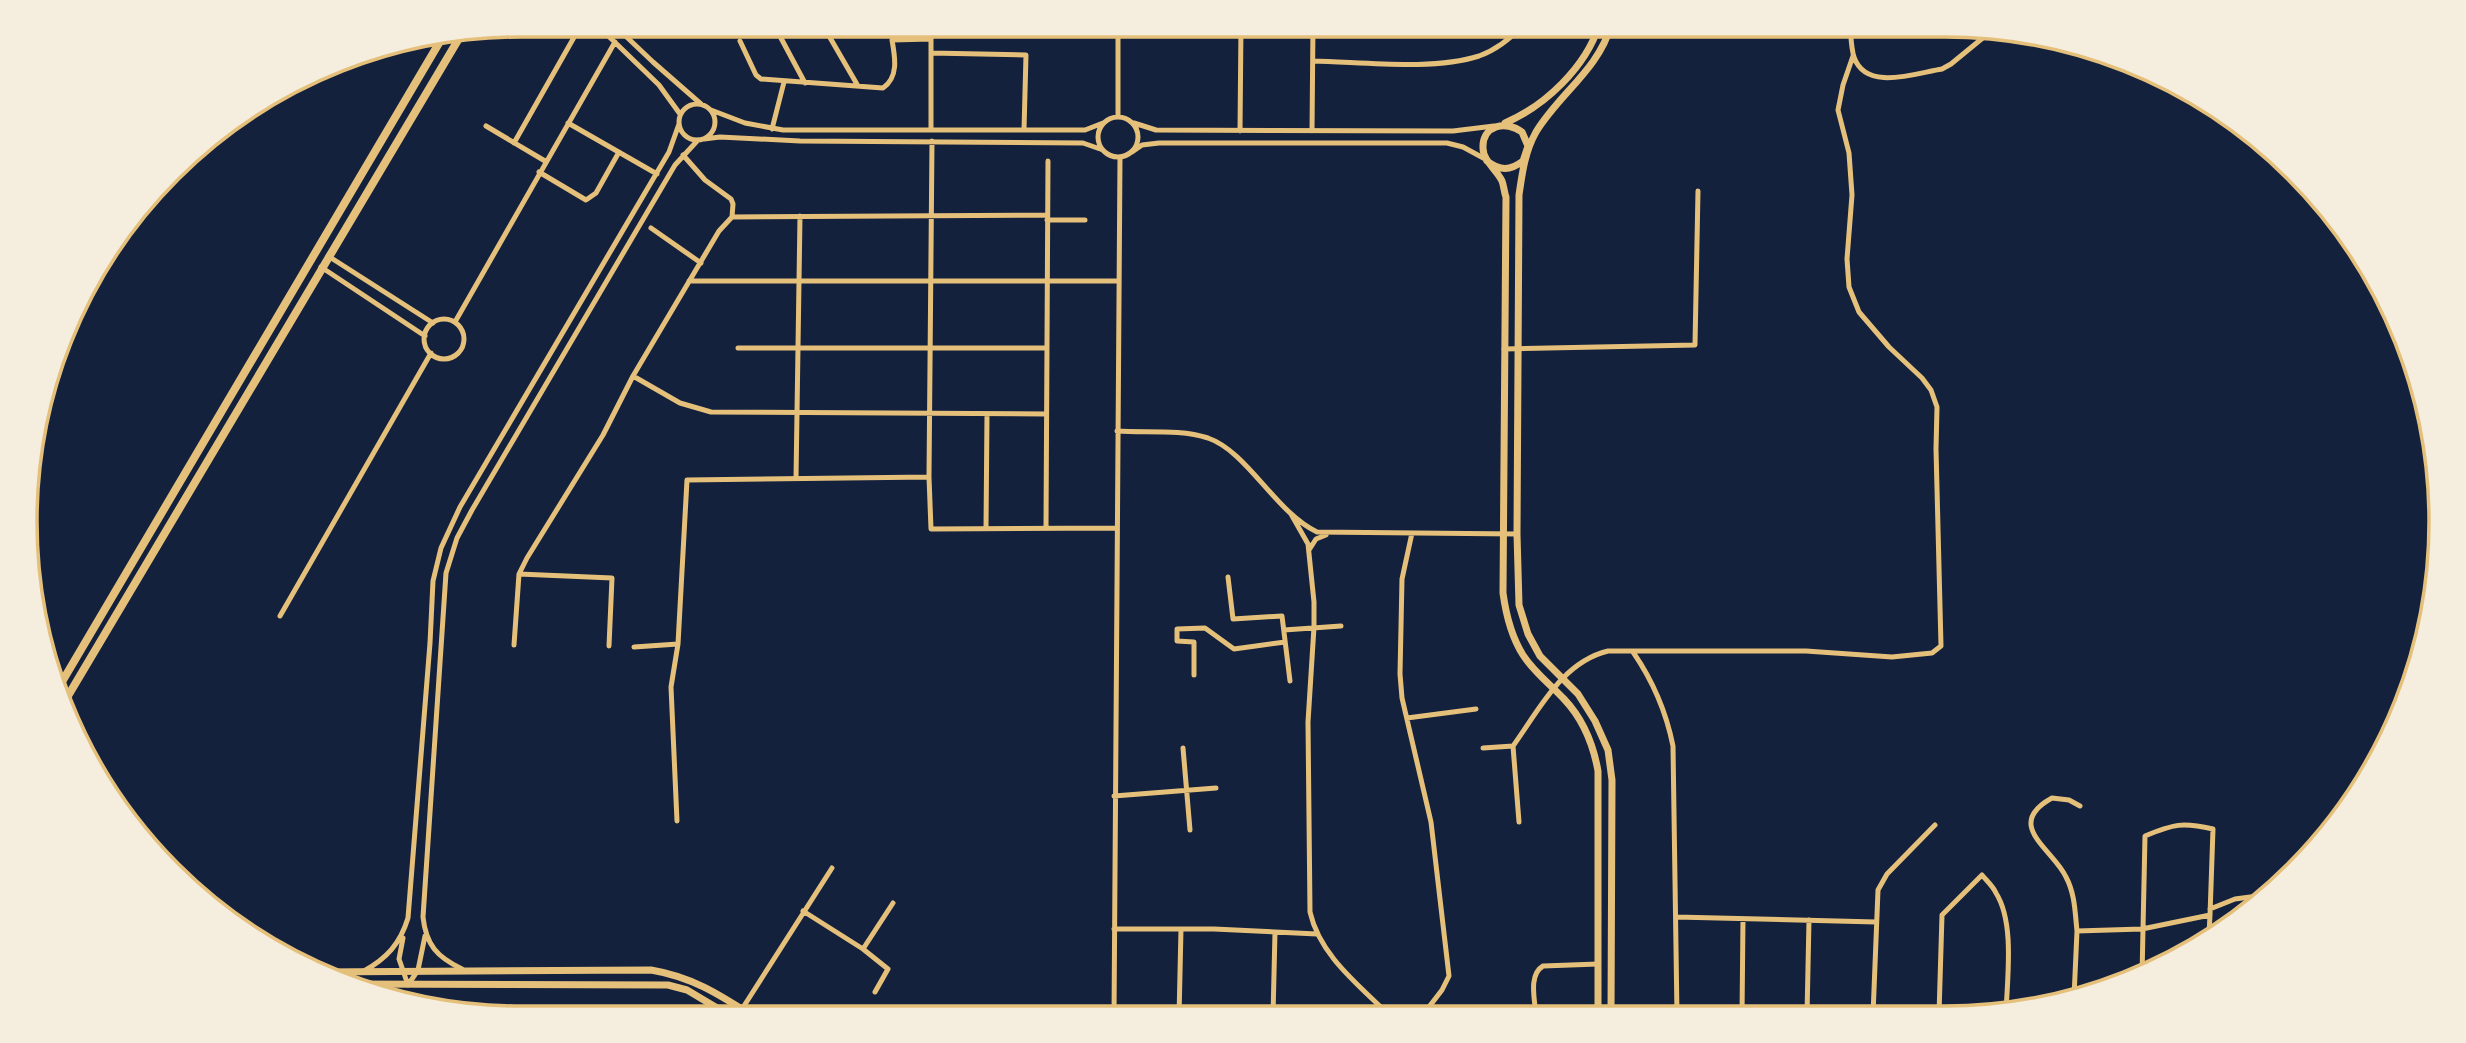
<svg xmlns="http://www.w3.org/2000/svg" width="2466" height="1043" font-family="'IBM Plex Serif',serif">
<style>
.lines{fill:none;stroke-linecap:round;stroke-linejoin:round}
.minor{stroke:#e5c07b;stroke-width:5}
.tertiary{stroke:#e5c07b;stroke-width:7}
.secondary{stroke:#e5c07b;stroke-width:8}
.rim{fill:none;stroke:#e5c07b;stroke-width:3.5}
</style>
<rect width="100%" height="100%" fill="#14213d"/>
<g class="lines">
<path class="minor" d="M597,25L659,85L680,114
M614,25L653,62L701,104
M774,25L805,83
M1850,25C1851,35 1851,48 1854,57C1866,92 1916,73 1942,69L1951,64L1990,32
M825,29L858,86
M740,41L756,75L761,79L883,88C899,77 895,57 892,40L931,39
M931,53L1026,55L1024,130
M1313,61C1362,62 1433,71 1479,56C1496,50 1511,38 1523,25
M679 122a18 18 0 1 1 36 0a18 18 0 1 1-36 0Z
M711,110L745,123L783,130H1085L1103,123
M1118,116V25
M1098 137a20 20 0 1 1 40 0a20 20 0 1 1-40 0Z
M568,123L657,174
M1134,123L1156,130L1453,131L1494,126
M486,126L545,161
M772,129L784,82
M931,130V25
M1240,131L1241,25
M1312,131L1313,25
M704,139L720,137L800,141L1083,143L1103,150
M514,143L581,25
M1132,152L1142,145L1159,143H1447L1463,147L1487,160
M683,155L705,180L731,199L733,204L732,217
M539,172L586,200L596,193L619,152
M1047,220H1085
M651,228L701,263
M328,256L433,323
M321,267L425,336
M689,281H1118
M424 339a20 20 0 1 1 40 0a20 20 0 1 1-40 0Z
M455,322L615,42
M738,348H1047
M1504,349L1695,345L1698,191
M633,376L680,403L711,412L1046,414
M1117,431C1146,433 1180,429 1208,438C1248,452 1275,512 1317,532L1517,534
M929,477L932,141
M796,479L800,216
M1291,514L1308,544L1314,602V627L1308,722L1310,912C1320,956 1359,985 1390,1016
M986,528L987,414
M1046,528L1048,161
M1412,533L1402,579L1400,674L1402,698L1431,822L1449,976L1442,990L1422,1016
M1309,550L1316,539L1326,535
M519,574L612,578L609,646
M1228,577L1233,619L1282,616L1290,681
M280,616L431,353
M1284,630L1341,626
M514,645L519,574L527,558L603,435L633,376L719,231L732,217L1047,215
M634,647L678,644L687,480L929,477L931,529L1116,528
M1633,652C1653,681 1666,711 1673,746L1677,1015
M1194,675V642L1177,641V629L1205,628L1234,649L1285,642
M1407,718L1476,709
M1513,746C1539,710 1562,662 1608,651H1806L1892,657L1932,653L1941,646L1936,449L1937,407L1931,390L1922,378L1889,347L1859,312L1849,287L1847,259L1852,195L1849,153L1838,110L1843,85L1853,56
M1183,748L1190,830
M1483,748L1513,746L1519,822
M1114,796L1216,788
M677,821L671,687L678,644
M2210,909L2235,899L2273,894
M803,911L863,949L888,969L875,992
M1676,917L1876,922
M1114,929H1214L1317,934
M2077,931C2075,912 2075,894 2066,877C2053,849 2003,825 2052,798L2069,800L2080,806
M403,938L399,959L408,985L418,970L425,936
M863,949L893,903
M462,969C437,957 426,945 423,917L446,573L457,538L472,510L675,165L698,140
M364,971C387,958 400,944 408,918L430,643L433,581L441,548L460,507L669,152L679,124
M2142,976L2145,836C2174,824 2182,822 2213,829L2210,915
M2074,997L2077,931L2142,929L2210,915L2209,934
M742,1009L832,868
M1939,1014L1942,915L1982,875C1987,881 1993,886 1996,893C2015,923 2007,979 2006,1014
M1742,1015L1743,919
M1807,1015L1809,920
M1873,1015L1878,890L1887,874L1935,825
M1273,1016L1275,932
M1536,1016C1535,1000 1528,975 1543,966L1598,964
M1114,1017L1120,157
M1179,1017L1181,929"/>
<path class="tertiary" d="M1505,123C1545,106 1586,67 1599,25
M1487,161C1500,171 1510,171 1523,161L1528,146L1522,132C1506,120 1482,125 1483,148C1483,161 1497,170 1502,181C1504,186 1504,192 1506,197L1503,593C1506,615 1511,636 1523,655C1534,672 1550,684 1564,699C1583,719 1593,743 1598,771V1015
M317,972L651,970C693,977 720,995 756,1018
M344,984L668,985L687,990L734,1018
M1611,1015L1612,780L1608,750L1595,721L1578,694L1540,656L1528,634L1519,605L1517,534L1519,195C1522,174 1525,151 1536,132C1559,94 1599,69 1611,25"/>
<path class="secondary" d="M56,692L442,38
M62,706L461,35"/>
</g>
<path d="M0 0H2466V1043H0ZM521 37H1945A484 484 0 0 1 2429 521V522A484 484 0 0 1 1945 1006H521A484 484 0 0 1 37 522V521A484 484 0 0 1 521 37Z" fill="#f5edde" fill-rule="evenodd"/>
<path class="rim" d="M521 37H1945A484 484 0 0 1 2429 521V522A484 484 0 0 1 1945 1006H521A484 484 0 0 1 37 522V521A484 484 0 0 1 521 37Z"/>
</svg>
